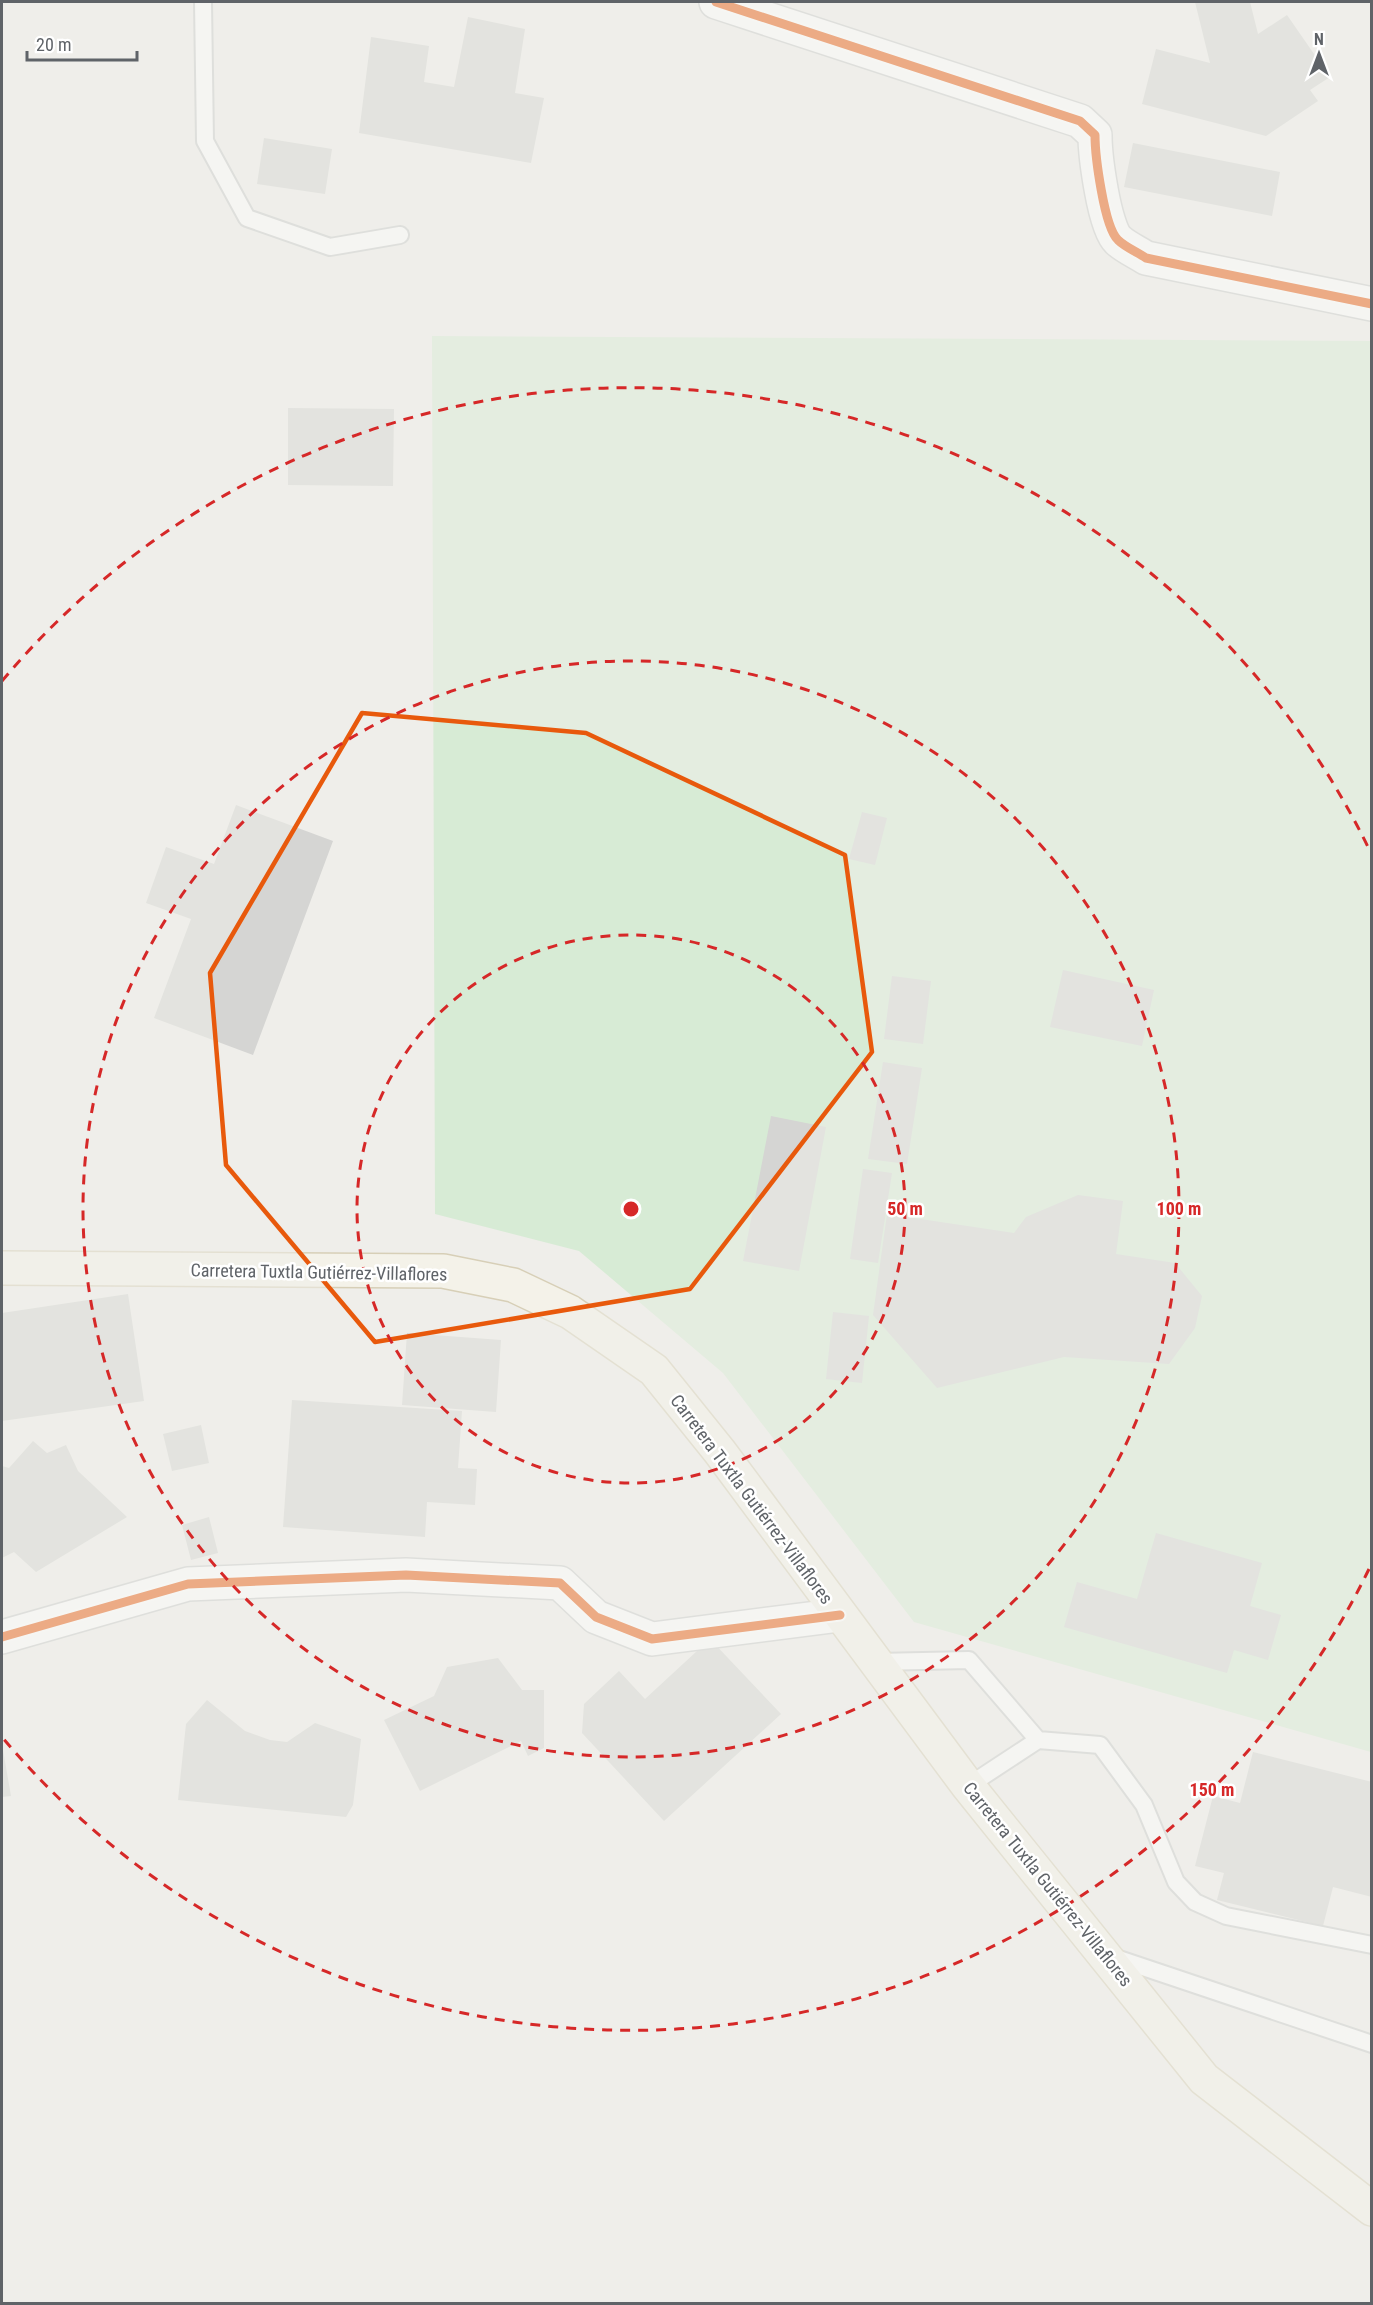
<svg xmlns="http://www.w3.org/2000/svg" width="1373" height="2305" font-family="'Roboto Condensed',sans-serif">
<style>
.green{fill:#d7ebd5}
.building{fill:#d5d5d3}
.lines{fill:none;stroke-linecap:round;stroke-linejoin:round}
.lane-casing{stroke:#cbcccc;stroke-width:20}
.street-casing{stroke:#cbcccc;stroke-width:36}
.primary-casing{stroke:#d7cfb7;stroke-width:36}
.lane{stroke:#fdfcfc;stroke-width:16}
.street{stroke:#fdfcfc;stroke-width:33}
.primary{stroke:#f4f2e9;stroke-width:33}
.cycleway-casing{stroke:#fff;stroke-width:13}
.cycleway{stroke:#e8590c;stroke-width:9}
.marked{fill:none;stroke:#e8590c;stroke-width:4.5;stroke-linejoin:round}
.ring{fill:none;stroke:#d62828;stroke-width:3;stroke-dasharray:10 8}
.labels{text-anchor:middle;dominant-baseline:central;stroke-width:5;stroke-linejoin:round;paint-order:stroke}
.street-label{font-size:18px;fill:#5f6368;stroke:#fff}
.centre{fill:#d62828;stroke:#fff;stroke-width:3}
.ring-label{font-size:18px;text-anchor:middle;font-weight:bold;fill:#d62828;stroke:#fff;stroke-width:5;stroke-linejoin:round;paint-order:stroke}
</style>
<rect width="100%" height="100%" fill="#efeeea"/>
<path class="green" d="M432,336L1371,341V1752L914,1622L723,1373L579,1251L435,1214Z"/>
<path class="building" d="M1195,2H1250L1258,34L1287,15L1330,77L1310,90L1318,101L1266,136L1142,104L1156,49L1210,63Z
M468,17L525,29L515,93L544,98L531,163L359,133L371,37L429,46L424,82L454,87Z
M264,138L332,149L325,194L257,184Z
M1133,143L1280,172L1272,216L1124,187Z
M288,408L394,409L393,486L288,485Z
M236,805L333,841L253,1055L154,1018L191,919L146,903L166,847L214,864Z
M862,812L887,818L875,865L849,859Z
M1063,970L1154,990L1142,1046L1050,1027Z
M892,976L931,981L923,1044L884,1039Z
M883,1062L922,1068L907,1164L868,1159Z
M771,1116L826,1127L799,1271L743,1261Z
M863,1169L892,1173L878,1263L850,1259Z
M1078,1195L1123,1201L1116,1254L1175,1263L1202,1296L1195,1328L1169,1364L1064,1357L937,1388L873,1315L887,1214L1014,1233L1026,1217Z
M128,1294L144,1401L2,1421V1313Z
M833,1312L869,1316L862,1383L826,1379Z
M407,1333L501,1340L496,1412L402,1405Z
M292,1400L462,1411L458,1468L477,1469L475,1505L427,1502L425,1537L283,1527Z
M201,1425L209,1463L172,1471L163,1434Z
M33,1441L47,1453L66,1445L78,1471L127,1517L36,1572L14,1552L2,1558V1466L9,1468Z
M209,1517L218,1553L191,1560L182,1525Z
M1156,1533L1262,1563L1250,1606L1281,1615L1268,1660L1234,1650L1227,1673L1064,1627L1077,1582L1137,1599Z
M710,1639L781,1714L664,1821L582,1733L584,1704L619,1671L645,1699Z
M498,1658L522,1690H544V1748L528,1756L521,1741L420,1791L384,1720L434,1696L447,1667Z
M207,1700L245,1731L270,1740L287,1742L315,1723L361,1739L353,1805L346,1817L178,1800L186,1724Z
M2,1744L11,1796L2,1797Z
M1253,1752L1372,1782V1897L1333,1887L1323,1926L1217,1900L1224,1873L1195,1866L1213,1796L1240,1803Z"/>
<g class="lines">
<g class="lane-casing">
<path id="lane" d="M203,2L205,141L247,218L330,247L400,235
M876,1662L969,1660L1038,1740
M968,1786L1038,1740L1100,1745L1144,1805L1176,1882L1195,1902L1226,1916L1372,1945
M1113,1957L1372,2044"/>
</g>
<g class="street-casing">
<path id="street" d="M716,2L1080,121L1095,135C1095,155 1104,227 1118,240C1125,247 1137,252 1146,258L1372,304
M2,1637L188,1584L406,1575L560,1583L596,1617L652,1639L840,1615"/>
</g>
<g class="primary-casing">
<path id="primary" d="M2,1268L443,1271L513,1285L570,1312L654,1370L720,1452L968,1786L1204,2079L1372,2209"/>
</g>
<use href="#lane" class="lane"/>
<use href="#street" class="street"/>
<use href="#primary" class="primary"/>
<g class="cycleway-casing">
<path id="cycleway" d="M716,2L1080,121L1095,135C1095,155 1104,227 1118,240C1125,247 1137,252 1146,258L1372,304
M2,1637L188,1584L406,1575L560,1583L596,1617L652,1639L840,1615"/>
</g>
<use href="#cycleway" class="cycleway"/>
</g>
<path d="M0 0H1373V2305H0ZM362,713L586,733L845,855L872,1052L690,1289L375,1342L226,1165L210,973Z" fill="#efeeea" fill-opacity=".55" fill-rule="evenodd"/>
<path class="marked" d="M362,713L586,733L845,855L872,1052L690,1289L375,1342L226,1165L210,973Z"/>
<g class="ring">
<circle cx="631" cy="1209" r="274"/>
<circle cx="631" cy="1209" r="548"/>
<path d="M1369 1569A821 821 0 0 1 2 1737M2 681A821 821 0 0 1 1369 849"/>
</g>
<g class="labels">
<g class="street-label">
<text transform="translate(319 1272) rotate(1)">Carretera Tuxtla Gutiérrez-Villaflores</text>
<text transform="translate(752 1499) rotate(53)">Carretera Tuxtla Gutiérrez-Villaflores</text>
<text transform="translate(1048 1884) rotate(51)">Carretera Tuxtla Gutiérrez-Villaflores</text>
</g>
</g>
<circle cx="631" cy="1209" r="9" class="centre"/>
<g class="ring-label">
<text x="905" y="1215">50 m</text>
<text x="1179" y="1215">100 m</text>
<text x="1212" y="1796">150 m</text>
</g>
<rect width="1373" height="2305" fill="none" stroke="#5f6368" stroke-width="6"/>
<g transform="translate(1319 54)" stroke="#ffffff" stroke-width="4.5" paint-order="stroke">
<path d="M0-4.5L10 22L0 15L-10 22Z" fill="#5f6368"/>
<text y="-9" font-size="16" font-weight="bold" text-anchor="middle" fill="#5f6368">N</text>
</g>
<path d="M27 51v9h110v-9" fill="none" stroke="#5f6368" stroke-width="3"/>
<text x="36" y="51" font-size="18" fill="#5f6368" stroke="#ffffff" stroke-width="4.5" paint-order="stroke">20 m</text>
</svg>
